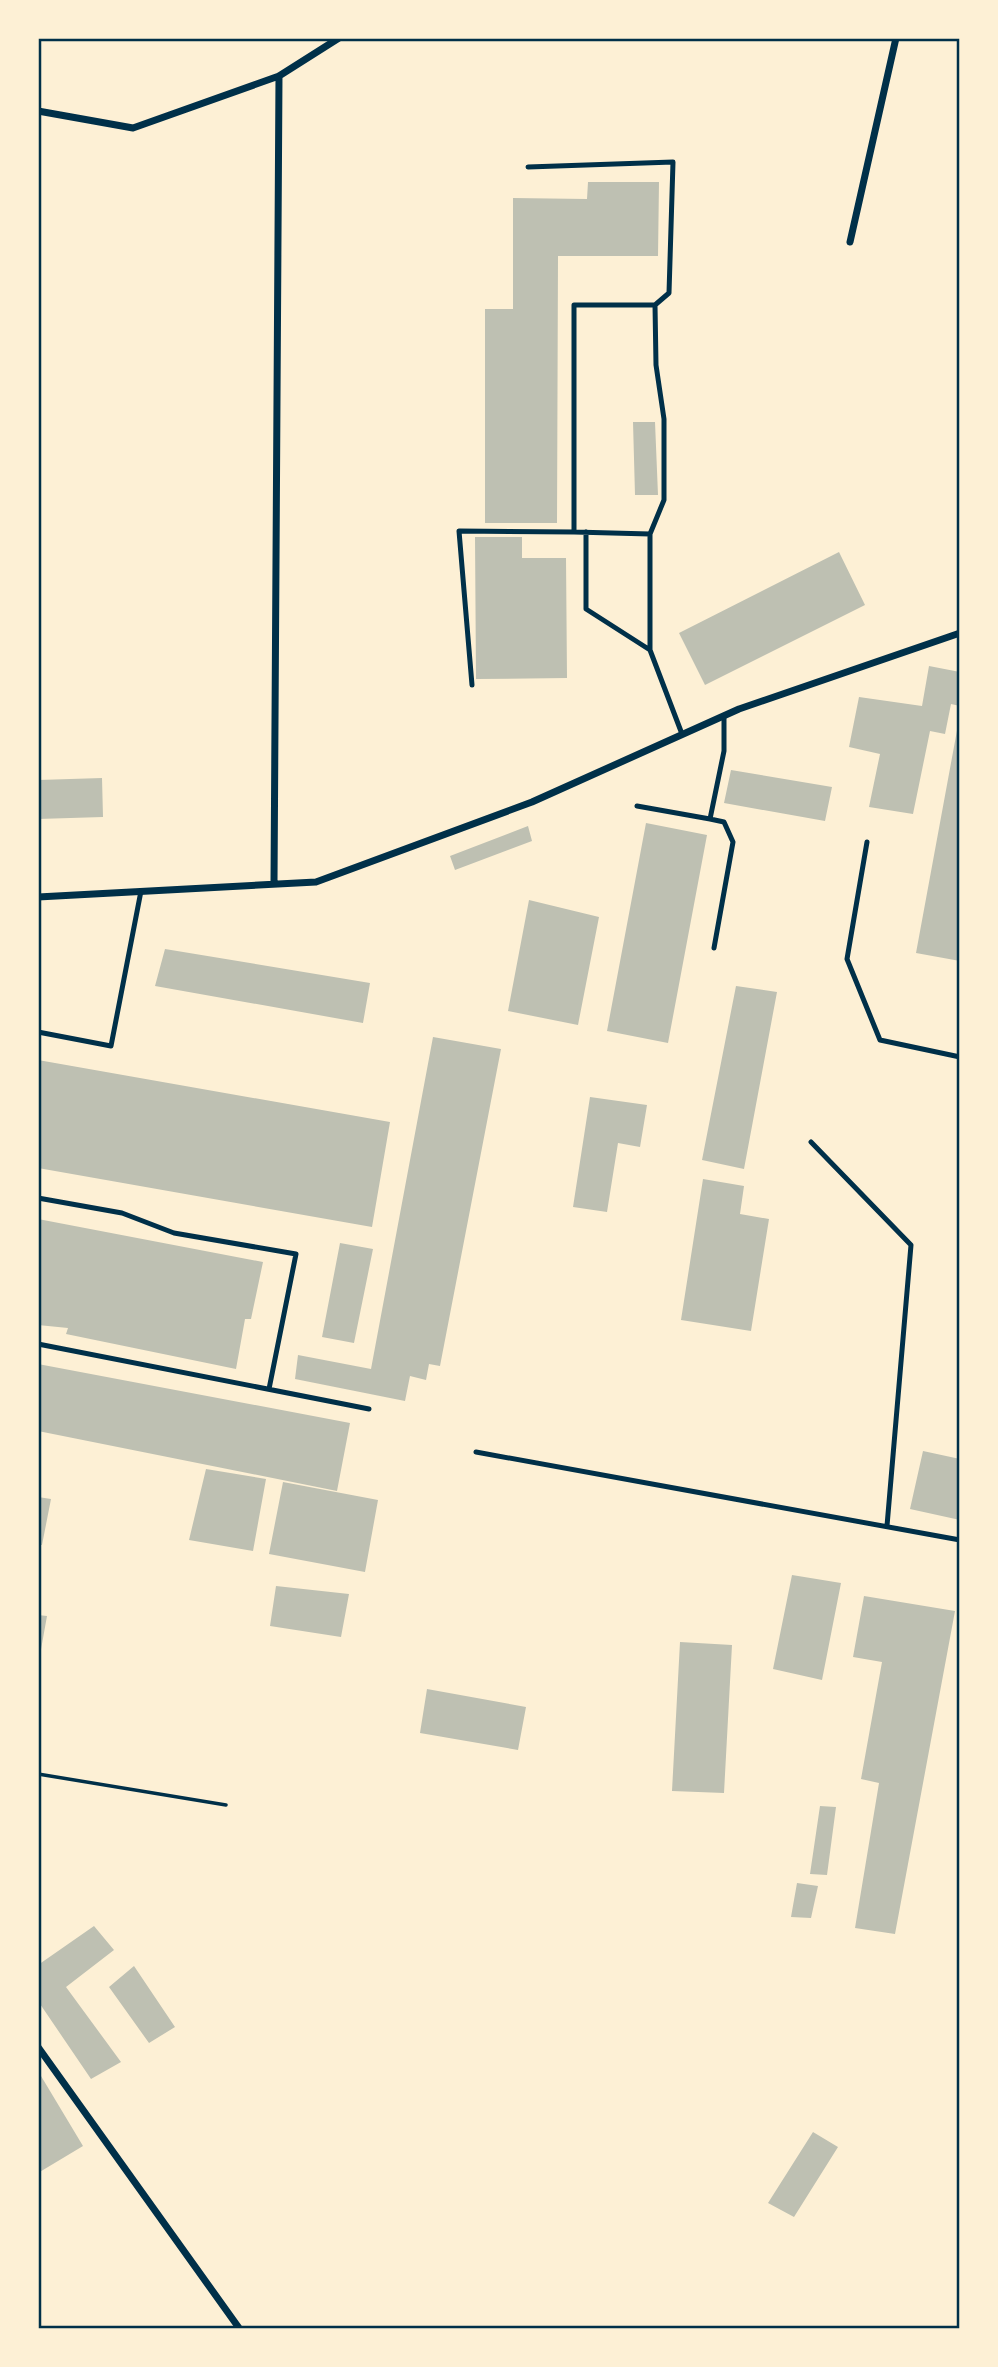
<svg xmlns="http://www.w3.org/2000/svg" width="998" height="2367" font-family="Inter,sans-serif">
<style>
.building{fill:#bec0b2}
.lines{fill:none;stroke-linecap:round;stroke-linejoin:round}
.path{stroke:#003049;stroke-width:3.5}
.service{stroke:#003049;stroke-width:5}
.minor{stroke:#003049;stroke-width:7}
.neatline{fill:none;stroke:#003049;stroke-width:2.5}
</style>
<rect width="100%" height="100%" fill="#fdf0d5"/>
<path class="building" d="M588,182H659L658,256H558L557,523H485V309H513V198L587,199Z
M633,422H655L658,495H635Z
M475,537H522V558H566L567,678L476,679Z
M839,552L865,605L705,685L679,633Z
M929,666L960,672V706L951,704L945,734L930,731L913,814L869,807L880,754L849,747L859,697L922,706Z
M958,725L960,726V961L916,953Z
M731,770L832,787L825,821L724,803Z
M102,778L103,817L38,819V780Z
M646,823L707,835L668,1043L607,1031Z
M528,826L532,841L455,870L450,856Z
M529,900L599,917L578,1025L508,1011Z
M165,949L370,983L363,1023L155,986Z
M736,986L777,992L744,1169L702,1160Z
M433,1037L501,1049L440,1366L429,1364L426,1380L410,1376L405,1401L295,1379L298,1355L371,1369Z
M38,1060L390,1122L372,1227L38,1168Z
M590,1097L647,1105L640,1147L618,1143L607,1212L573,1207Z
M703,1179L744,1186L740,1214L769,1219L751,1331L681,1320Z
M38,1219L263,1262L251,1319H245L236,1369L66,1334L68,1328L38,1325Z
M340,1243L373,1249L354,1343L322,1337Z
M38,1364L350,1423L337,1491L38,1431Z
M923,1451L960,1459V1520L910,1509Z
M206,1469L266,1479L253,1551L189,1540Z
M283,1482L378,1500L365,1572L269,1554Z
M38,1497L51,1499L42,1545H38Z
M792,1575L841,1583L822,1680L773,1669Z
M276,1586L349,1594L341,1637L270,1626Z
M864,1596L955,1611L895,1934L855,1928L879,1783L861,1779L882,1662L853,1657Z
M38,1615L47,1616L40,1655L38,1654Z
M680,1642L732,1645L724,1793L672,1791Z
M427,1689L526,1707L518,1750L420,1733Z
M820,1806L836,1807L827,1875L810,1874Z
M797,1883L818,1886L811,1918L791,1917Z
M94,1926L114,1950L66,1987L121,2062L91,2079L38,2001V1965Z
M134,1966L175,2027L149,2043L109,1987Z
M38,2071L83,2146L38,2173Z
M813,2132L838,2147L794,2217L768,2203Z"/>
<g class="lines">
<path class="path" d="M38,1774L226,1805"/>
<path class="service" d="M528,167L673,162L669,293L655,305
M586,532V609L650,650
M650,534L664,500V419L656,365L655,305H574V532L650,534V650L682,734
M472,685L459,531L574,532
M637,806L710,819
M867,842L847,959L880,1040L960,1057
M714,948L733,842L724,822L710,819L724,751V716
M38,1032L111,1046L141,891
M811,1142L911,1245L887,1526
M38,1198L122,1213L174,1233L296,1254L269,1389
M38,1344L369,1409
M476,1452L960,1540"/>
<path class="minor" d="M38,111L133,128L279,76L339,38
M850,242L896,38
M274,884L279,76
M38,897L316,882L532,802L739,709L960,633
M38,2047L239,2328"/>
</g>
<rect width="998" height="2367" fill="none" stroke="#fdf0d5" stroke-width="80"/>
<rect x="40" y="40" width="918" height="2287" class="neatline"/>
</svg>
